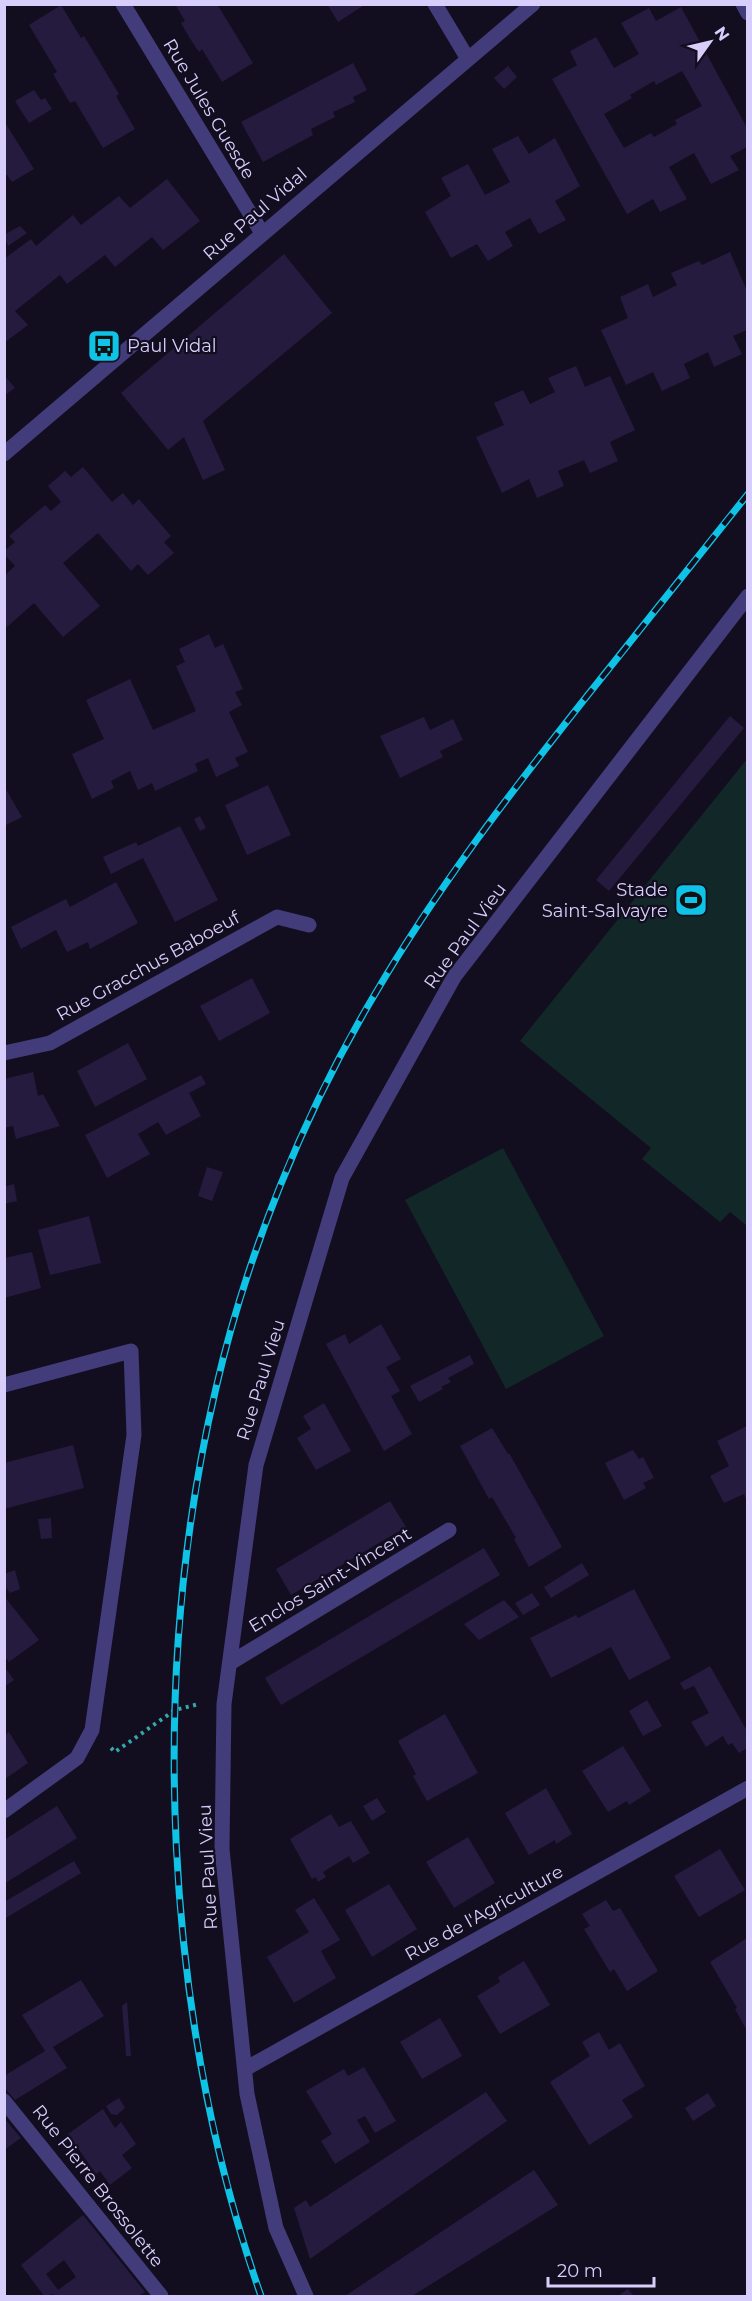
<svg xmlns="http://www.w3.org/2000/svg" width="752" height="2301" font-family="Montserrat,sans-serif">
<style>
.green{fill:#112728}
.building{fill:#251b3e;fill-rule:evenodd}
.lines{fill:none;stroke-linecap:round;stroke-linejoin:round}
.path{stroke:#35a8a9;stroke-width:4;stroke-dasharray:3 4.5;stroke-linecap:butt}
.minor{stroke:#423c7a;stroke-width:15}
.rail-casing{stroke:#0fc3e7;stroke-width:7}
.rail{stroke:#120e1f;stroke-width:4.5;stroke-dasharray:14;stroke-linecap:butt}
.labels{text-anchor:middle;dominant-baseline:central;stroke-width:4.5;stroke-linejoin:round;paint-order:stroke}
.street-label{font-size:18px;fill:#d7cefc;stroke:#120e1f}
.poi-label{font-size:18px;fill:#d7cefc;stroke:#120e1f;text-anchor:start}
</style>
<rect width="100%" height="100%" fill="#120e1f"/>
<path class="green" d="M747,759V1226L730,1212L720,1222L642,1159L651,1148L520,1041Z
M503,1148L604,1336L506,1389L405,1200Z"/>
<path class="building" d="M175,4H217L253,63L222,82L202,49L199,52L189,37L181,23L185,21Z
M327,4H366L338,22Z
M61,5L81,38L84,36L119,94L116,96L135,129L103,148L75,101L70,103L53,74L57,72L29,25Z
M681,7L747,128V147L730,156L739,170L711,184L694,153L669,167L687,199L660,212L653,199L627,214L552,79L577,65L570,51L596,37L614,68L639,54L621,23L649,8L656,21ZM682,71L702,106L675,120L677,124L654,137L651,133L624,148L604,114L632,98L630,95L654,81L656,85Z
M353,63L367,90L353,97L355,102L333,112L335,117L311,129L313,135L263,162L241,122Z
M508,66L517,77L504,89L494,78Z
M34,90L41,100L45,98L52,109L29,123L15,101Z
M6,124L34,169L12,182L7,175L4,176V125Z
M518,136L529,154L555,138L580,186L555,201L566,220L539,234L530,218L505,232L513,246L488,261L477,244L451,258L425,212L451,196L441,178L468,164L485,195L510,182L492,149Z
M167,179L200,221L163,250L152,237L115,267L105,255L67,284L60,275L15,311L28,325L4,343V259L31,239L36,246L73,215L81,225L119,196L130,208Z
M20,226L27,233L8,246L4,235Z
M730,252L747,291V330L733,336L742,354L714,367L708,352L684,364L690,378L662,391L653,372L626,385L601,330L628,318L620,297L648,284L653,297L677,285L671,273L699,261L702,265Z
M284,254L332,313L203,421L225,470L203,480L184,437L168,450L121,393Z
M576,366L585,387L610,376L630,419L635,430L610,442L618,461L590,473L584,460L558,471L564,486L537,498L529,479L502,493L476,437L504,425L494,403L523,390L530,404L555,392L548,378Z
M4,375L15,388L4,396Z
M83,467L112,502L123,493L133,505L139,499L171,536L164,542L174,553L148,575L138,564L131,571L98,533L63,563L100,606L63,637L34,603L7,627L4,625V576L15,566L4,554V551L15,542L9,536L45,505L51,511L61,502L48,486L65,471L71,477Z
M209,634L215,648L223,644L243,689L235,692L242,705L229,712L248,752L235,758L239,766L216,777L208,758L195,764L198,771L155,791L152,783L138,790L130,771L111,781L114,788L92,799L72,754L104,739L86,700L130,679L153,730L196,711L176,666L185,662L179,649Z
M730,716L744,728L609,891L596,880Z
M424,717L430,730L453,719L463,740L440,751L443,757L400,778L380,736Z
M268,785L291,835L247,855L225,805Z
M4,786L22,817L4,826Z
M200,816L206,828L200,831L194,819Z
M180,826L218,900L175,922L143,858L111,874L103,857L136,842L138,846Z
M116,882L138,923L90,949L88,942L67,952L56,930L21,949L11,927L66,899L70,907Z
M252,978L270,1013L219,1041L200,1006Z
M128,1043L147,1079L95,1107L77,1071Z
M33,1072L38,1096L43,1094L60,1126L16,1139L13,1126L4,1128V1079Z
M201,1075L206,1084L189,1093L201,1116L166,1135L158,1122L138,1134L150,1154L107,1178L85,1135Z
M207,1167L223,1172L212,1201L198,1196Z
M14,1184L17,1201L4,1204V1187Z
M89,1216L101,1263L50,1275L38,1230Z
M32,1252L41,1288L4,1298V1258Z
M381,1324L401,1359L386,1367L400,1391L391,1396L412,1434L384,1451L326,1344L345,1334L349,1344Z
M470,1355L474,1364L448,1378L451,1382L441,1387L443,1389L419,1402L410,1386Z
M324,1403L351,1451L316,1470L297,1438L311,1429L303,1416Z
M747,1426V1502L744,1494L724,1503L710,1476L729,1466L717,1441Z
M492,1428L508,1454L509,1453L562,1547L529,1567L514,1539L516,1538L492,1497L489,1499L460,1446Z
M73,1445L84,1488L4,1509V1463Z
M633,1450L639,1459L643,1457L654,1478L643,1483L646,1488L624,1500L605,1463Z
M390,1501L406,1527L291,1595L276,1569Z
M51,1518L52,1538L41,1539L38,1519Z
M484,1548L500,1575L281,1705L265,1678Z
M582,1563L589,1575L551,1598L544,1587Z
M15,1570L20,1589L10,1593L4,1585V1574Z
M634,1589L671,1658L629,1680L611,1647L551,1678L530,1638L576,1615L578,1618Z
M532,1593L540,1605L523,1615L515,1603Z
M4,1596L39,1640L9,1662L4,1656Z
M504,1600L519,1617L479,1640L464,1624Z
M4,1666L14,1680L4,1687Z
M710,1666L747,1731V1748L739,1753L732,1743L728,1745L723,1736L706,1747L691,1722L709,1713L694,1686L684,1690L680,1683Z
M647,1700L662,1726L643,1736L629,1711Z
M445,1714L478,1773L427,1801L413,1776L416,1774L398,1741Z
M9,1732L28,1763L5,1779V1735Z
M623,1746L651,1791L629,1805L627,1801L608,1812L582,1771Z
M546,1788L572,1834L556,1844L555,1840L529,1855L505,1813Z
M377,1798L386,1812L372,1821L363,1806Z
M57,1806L77,1838L4,1884V1840Z
M331,1814L339,1827L351,1821L370,1853L353,1863L349,1856L323,1872L326,1877L318,1882L316,1877L312,1879L290,1839Z
M468,1837L495,1883L454,1908L426,1862Z
M720,1849L745,1890L699,1917L674,1876Z
M74,1861L81,1873L4,1919V1902Z
M389,1884L417,1929L372,1957L345,1910Z
M314,1898L340,1940L321,1951L336,1978L294,2003L267,1957L309,1932L295,1910Z
M606,1900L613,1911L620,1908L658,1971L627,1991L614,1969L610,1972L584,1929L590,1926L582,1914Z
M747,1938V2031L735,2009L737,2008L710,1962Z
M524,1961L550,2005L500,2034L477,1996L500,1982L498,1977Z
M81,1980L104,2016L53,2047L67,2068L15,2100L4,2087V2076L45,2051L22,2015Z
M127,2002L131,2056H126L125,2041L122,2006Z
M440,2018L462,2056L422,2079L400,2042Z
M599,2032L609,2050L620,2043L645,2086L622,2100L633,2117L589,2145L550,2082L590,2056L582,2042Z
M364,2067L396,2121L375,2133L365,2116L357,2120L370,2142L335,2164L321,2141L332,2134L306,2091L344,2069L348,2076Z
M486,2092L507,2121L310,2259L294,2208L306,2200L310,2207Z
M708,2093L716,2106L693,2121L685,2108Z
M119,2098L125,2108L117,2115L111,2114L106,2106Z
M103,2109L115,2128L121,2122L136,2144L122,2155L132,2168L110,2185L100,2171L96,2174L68,2134Z
M4,2118L21,2138L4,2150Z
M534,2170L558,2205L412,2296H345Z
M83,2215L145,2292L139,2296H55L53,2294L44,2296L21,2265ZM64,2260L76,2277L58,2290L46,2274Z
M628,2289L634,2296H621L620,2294Z"/>
<g class="lines">
<path class="path" d="M111,1748L115,1752L175,1710L199,1704"/>
<path class="minor" d="M123,4L262,233
M435,4L468,59
M743,4L748,13
M4,454L533,4
M4,1053L50,1043L277,917L309,925
M4,1385L131,1351L134,1435L92,1730L77,1758L4,1811
M230,1663L449,1530
M245,2069L748,1788
M4,2101L161,2296
M306,2296L276,2228L247,2094L222,1849L224,1704L256,1465L342,1178L454,977L748,596"/>
<g class="rail-casing">
<path id="rail" d="M261,2296C163,2015 148,1677 216,1388C247,1253 304,1113 375,994C437,888 511,792 587,696C641,629 694,561 748,494"/>
</g>
<use href="#rail" class="rail"/>
</g>
<defs>
<g id="bus-square" transform="scale(1.725)"><rect x="-9" y="-9" width="18" height="18" rx="4" fill="#0fc3e7" stroke="#120e1f"/><path d="M-5-6H5V4H4V6H2V4H-2V6H-4V4H-5ZM-3.5-4V0h7V-4ZM-3.5 1.2v1.5H-2V1.2ZM2 1.2v1.5H3.5V1.2Z" fill="#111"/></g>
<g id="stadium-square" transform="scale(1.725)"><rect x="-9" y="-9" width="18" height="18" rx="4" fill="#0fc3e7" stroke="#120e1f"/><path d="M0-5a6.5 5 0 1 0 0 10a6.5 5 0 1 0 0-10ZM-3.5-1.8h7v3.6h-7Z" fill="#111"/></g>
</defs>
<g fill-rule="evenodd">
<use href="#bus-square" x="104" y="346"/>
<use href="#stadium-square" x="691" y="900"/>
</g>
<g class="labels">
<g class="street-label">
<text transform="translate(209 109) rotate(59)">Rue Jules Guesde</text>
<text transform="translate(255 214) rotate(-41)">Rue Paul Vidal</text>
<text transform="translate(465 936) rotate(-54)">Rue Paul Vieu</text>
<text transform="translate(148 966) rotate(-29)">Rue Gracchus Baboeuf</text>
<text transform="translate(261 1380) rotate(-73)">Rue Paul Vieu</text>
<text transform="translate(330 1580) rotate(-31)">Enclos Saint-Vincent</text>
<text transform="translate(208 1867) rotate(-93)">Rue Paul Vieu</text>
<text transform="translate(484 1913) rotate(-29)">Rue de l'Agriculture</text>
<text transform="translate(98 2186) rotate(52)">Rue Pierre Brossolette</text>
</g>
<g class="poi-label">
<text x="127" y="346">Paul Vidal</text>
<text x="668" y="890" text-anchor="end">Stade<tspan x="668" dy="21">Saint-Salvayre</tspan></text>
</g>
</g>
<rect width="752" height="2301" fill="none" stroke="#d7cefc" stroke-width="12"/>
<g transform="translate(710 42) rotate(56)" stroke="#120e1f" stroke-width="4.5" paint-order="stroke">
<path d="M0-4.5L10 22L0 15L-10 22Z" fill="#d7cefc"/>
<text y="-9" font-size="16" font-weight="bold" text-anchor="middle" fill="#d7cefc">N</text>
</g>
<path d="M548 2277v9h106v-9" fill="none" stroke="#d7cefc" stroke-width="3"/>
<text x="557" y="2277" font-size="18" fill="#d7cefc" stroke="#120e1f" stroke-width="4.5" paint-order="stroke">20 m</text>
</svg>
